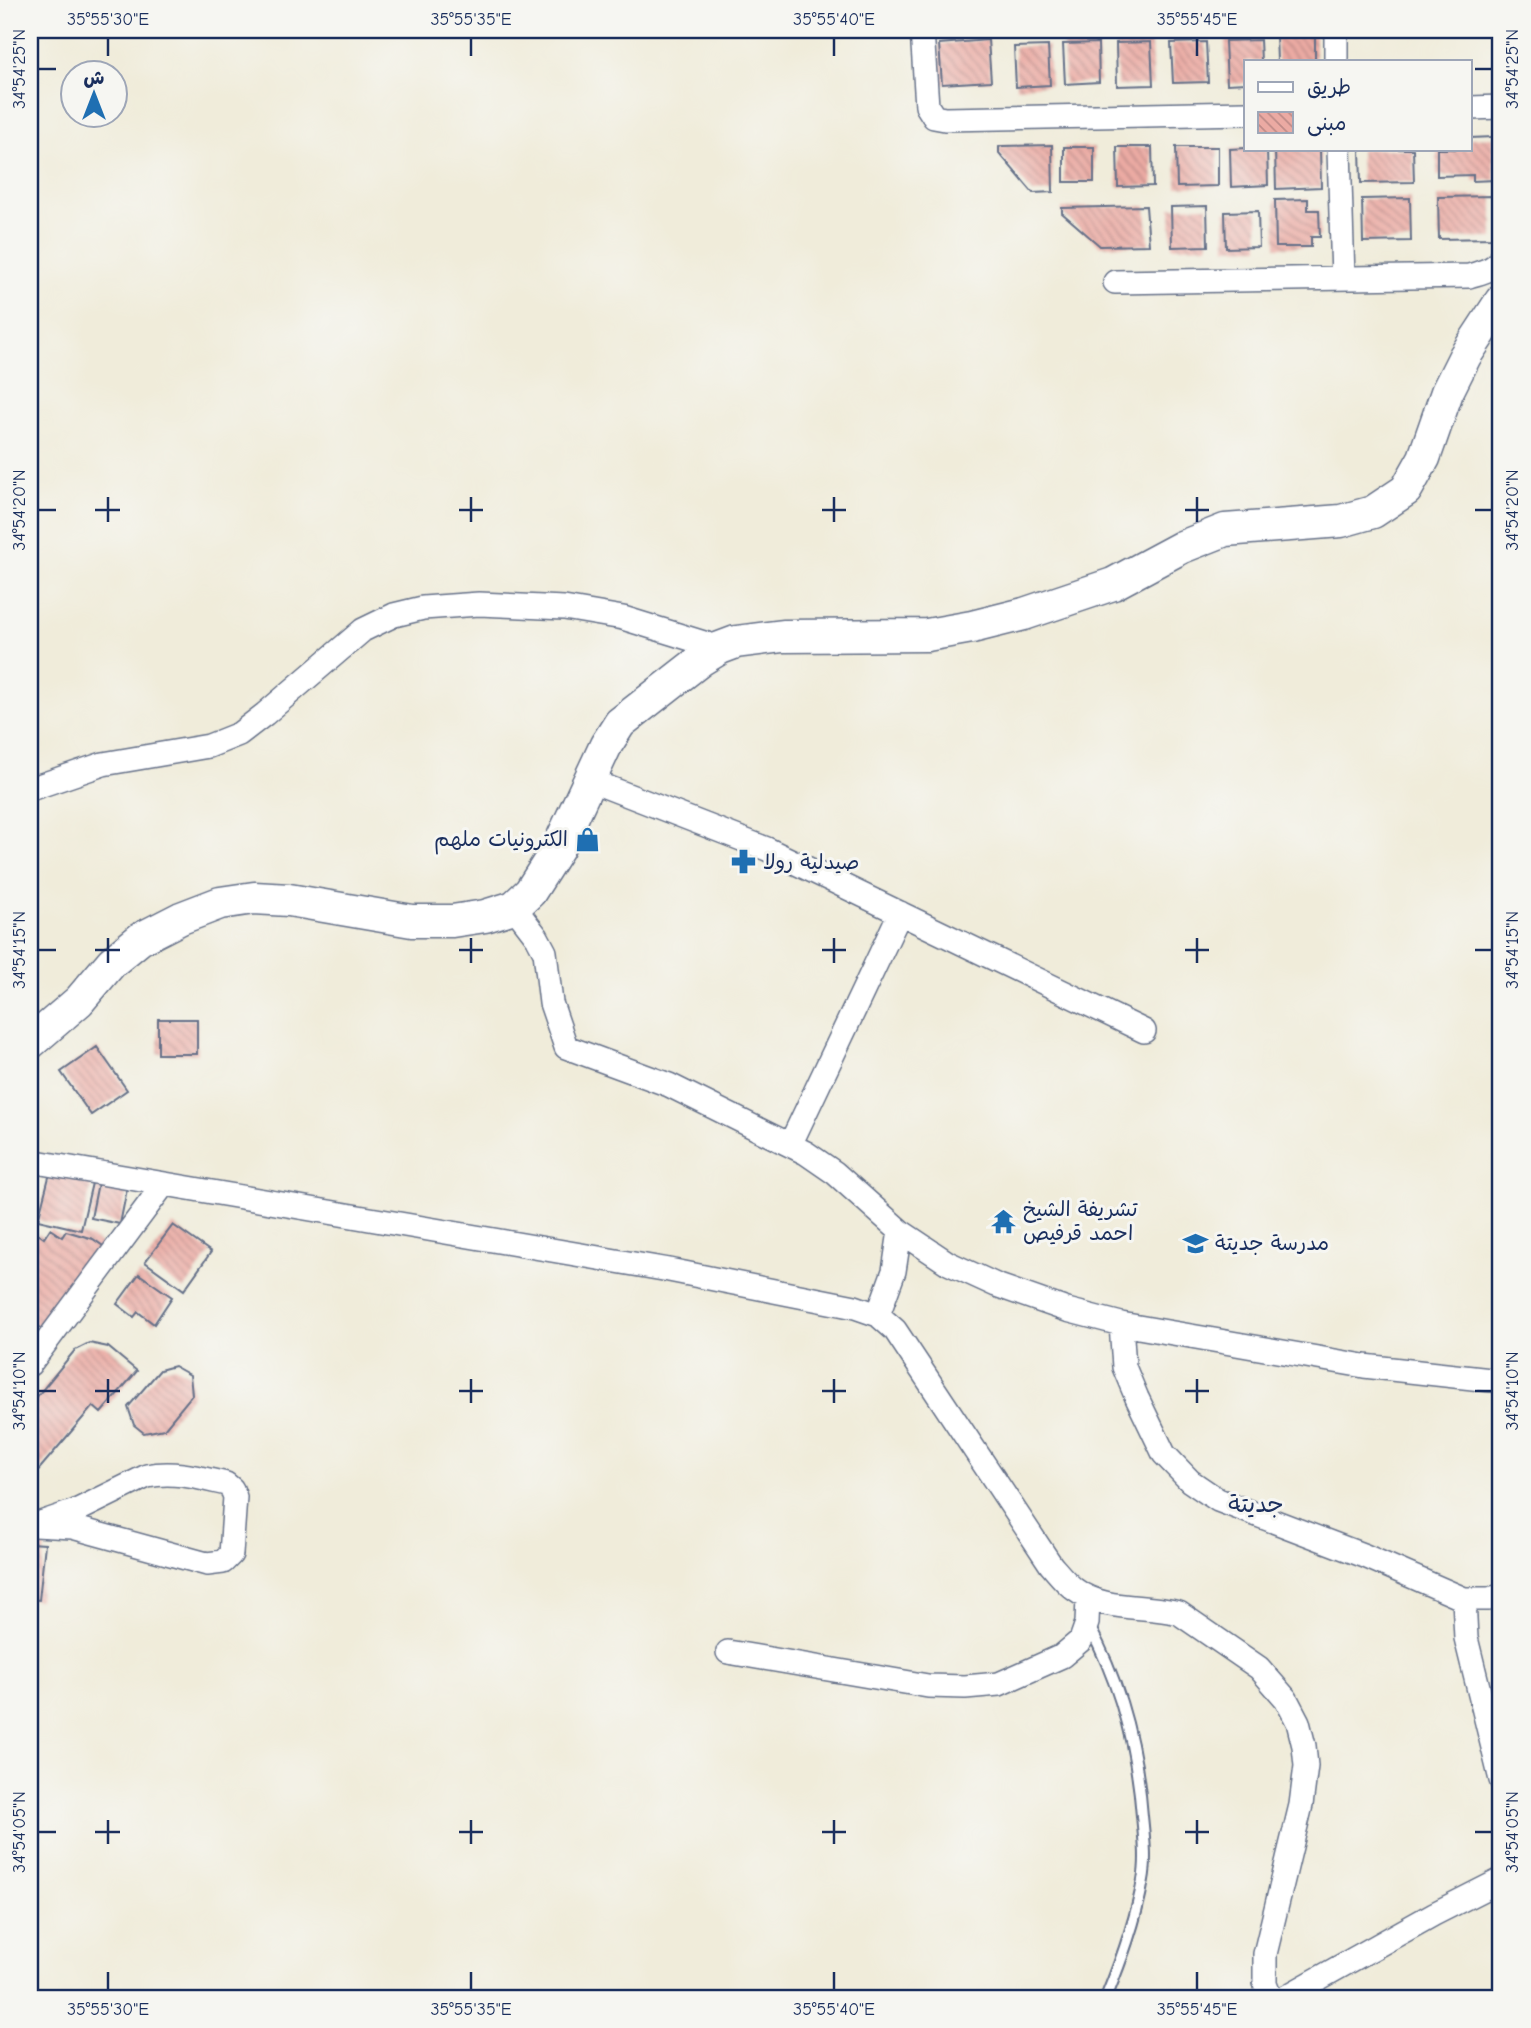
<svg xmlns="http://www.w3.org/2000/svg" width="1531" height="2028" font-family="'Comic Neue','Playpen Sans Arabic',sans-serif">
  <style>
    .building { fill: url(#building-back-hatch) }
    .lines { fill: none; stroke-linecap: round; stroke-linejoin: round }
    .lane-casing { stroke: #667189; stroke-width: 14 }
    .street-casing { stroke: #667189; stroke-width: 26 }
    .secondary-casing { stroke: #667189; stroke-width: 35 }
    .lane { stroke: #fff; stroke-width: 10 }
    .street { stroke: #fff; stroke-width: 23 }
    .secondary { stroke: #fff; stroke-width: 32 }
    .ticks { fill: none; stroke: #1b2f5e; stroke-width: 2.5 }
    .labels { text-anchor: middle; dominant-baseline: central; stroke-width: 6; stroke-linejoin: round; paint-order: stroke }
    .poi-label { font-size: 21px; fill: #1b2f5e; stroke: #f6f6f2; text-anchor: start }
    .quarter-label { font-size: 24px; fill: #1b2f5e; stroke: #f6f6f2 }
    .neatline { fill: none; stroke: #1b2f5e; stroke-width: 2.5 }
    .ticks-label { font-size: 18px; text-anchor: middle; fill: #1b2f5e }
  </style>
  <defs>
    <pattern id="building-back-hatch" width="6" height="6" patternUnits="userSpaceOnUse" patternTransform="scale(1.75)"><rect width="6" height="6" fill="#ebaaa3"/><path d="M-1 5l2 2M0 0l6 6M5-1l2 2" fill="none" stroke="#be8b88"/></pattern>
  </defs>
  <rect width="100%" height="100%" fill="#f6f6f2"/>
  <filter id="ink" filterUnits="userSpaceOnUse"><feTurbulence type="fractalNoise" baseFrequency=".0143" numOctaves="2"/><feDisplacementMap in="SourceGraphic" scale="14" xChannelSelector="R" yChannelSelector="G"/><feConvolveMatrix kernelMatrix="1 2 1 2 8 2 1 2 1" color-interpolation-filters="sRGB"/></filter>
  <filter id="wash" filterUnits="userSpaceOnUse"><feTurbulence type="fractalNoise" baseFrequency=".00686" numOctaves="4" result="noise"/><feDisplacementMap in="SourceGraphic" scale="28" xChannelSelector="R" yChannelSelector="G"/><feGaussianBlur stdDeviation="1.57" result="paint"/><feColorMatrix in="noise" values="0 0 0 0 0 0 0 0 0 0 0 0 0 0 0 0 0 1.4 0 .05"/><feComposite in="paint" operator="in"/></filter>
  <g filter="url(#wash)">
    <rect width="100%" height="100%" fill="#f0ecda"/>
    <g id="blocks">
      <path class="building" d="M1276,35H1315V61H1277Z
        M988,40L991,81L942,84L939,44Z
        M1260,40L1261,61H1246V83L1227,84L1225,41Z
        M1151,42L1153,85L1117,86L1116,43Z
        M1206,42L1208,82L1173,83L1171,43Z
        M1098,43L1099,82L1065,84L1063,44Z
        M1048,46L1050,85L1016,87L1014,47Z
        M1493,137L1495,180L1473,181V175L1437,176V149H1470V138Z
        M1052,145L1053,192L1033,193L999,153V147L1002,146Z
        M1064,147H1094V182H1064Z
        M1117,147H1152L1153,186L1118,187Z
        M1176,147H1218V186L1177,187Z
        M1246,148L1267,149L1268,185L1231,187L1230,149Z
        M1275,149H1320L1321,187L1276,189Z
        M1360,149H1413L1414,182L1361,183Z
        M1493,196V238L1439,239L1438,197Z
        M1410,198L1411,241L1363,242L1362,199Z
        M1308,199V210H1319L1320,237H1311V247H1276L1275,200Z
        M1146,206L1149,245L1100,246L1062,213V208Z
        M1207,206L1208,246L1172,247L1171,207Z
        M1258,211L1259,247L1226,248L1225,212Z
        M158,1019H197V1054H158Z
        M97,1047L127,1090L91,1115L61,1072Z
        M50,1173L92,1183L81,1230L38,1220Z
        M98,1183L127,1189L120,1224L91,1218Z
        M173,1225L211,1252L184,1290L145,1262Z
        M50,1229L62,1237L66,1231L93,1239L106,1248L49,1333L30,1321V1245L38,1234L44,1238Z
        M139,1274L172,1297L154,1324L138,1312L134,1317L117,1304Z
        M89,1343L108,1347L137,1371L101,1413L93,1406L30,1480V1405L75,1350Z
        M174,1366L190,1375L192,1395L164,1429L144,1433L134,1425L128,1407L160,1370Z
        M30,1543L45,1544L39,1600L30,1599Z"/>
    </g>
  </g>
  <g filter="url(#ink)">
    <use href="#blocks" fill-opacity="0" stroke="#667189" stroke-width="2"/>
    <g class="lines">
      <defs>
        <path id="lane" d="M1089,1626C1121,1685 1137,1749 1142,1816C1144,1836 1147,1860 1143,1880C1136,1921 1121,1961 1106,1998"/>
        <path id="street" d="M922,30L927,106L934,117L945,119L1246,113
          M1336,30V61
          M1470,108L1501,107
          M1339,149L1343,278
          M1115,282L1469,276C1481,272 1496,270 1501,258
          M589,780L767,849L1144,1031
          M30,789L103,764L209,746L239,734L265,714L363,630L394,615L423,608L479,604L564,608L623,618L720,648
          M514,907L537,937L545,952L551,1003L566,1047L669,1085L806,1153L835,1173L900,1231
          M790,1145L900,913
          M30,1161L669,1270L855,1307L878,1315L895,1330L1051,1565C1058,1573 1065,1582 1074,1589C1104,1612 1144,1604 1179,1613L1259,1668L1286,1699L1298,1722L1304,1746L1306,1766L1301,1805L1265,1954V1983L1271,1998
          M878,1315L894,1271L900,1231L948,1263L996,1285L1067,1310L1121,1324L1364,1366L1491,1380L1501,1379
          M1121,1324L1124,1367L1137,1398L1164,1454L1190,1481L1218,1500L1365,1556L1464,1599H1489L1501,1596
          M30,1364L164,1184
          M30,1525H35L72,1527L207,1564L223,1562L231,1554L235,1497L232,1489L226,1484C200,1478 174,1470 147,1476L76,1511L35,1525
          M1464,1599L1466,1638L1501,1780
          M728,1652L928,1686L965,1687L999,1684L1062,1656L1081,1640L1087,1623L1088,1598
          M1284,1998L1434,1914L1501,1880"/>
        <path id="secondary" d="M30,1043L79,1001L112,962L140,939L181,918L220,903L254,898L289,900L412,921H452L485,916L514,907L530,892L558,848L606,745L620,723L702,659L720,648L736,642L783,636L927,635L972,627L1024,614L1113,584L1182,547L1225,530L1341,521L1373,512L1406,490L1424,458L1447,392L1465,356L1501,301"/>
      </defs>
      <use href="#lane" class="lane-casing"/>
      <use href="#street" class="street-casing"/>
      <use href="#secondary" class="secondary-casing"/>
      <use href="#lane" class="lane"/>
      <use href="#street" class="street"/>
      <use href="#secondary" class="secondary"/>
    </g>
  </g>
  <path class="ticks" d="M108,38V56M471,38V56M834,38V56M1197,38V56M38,69H56M1475,69H1492M108,497V522M471,497V522M834,497V522M1197,497V522M38,510H56M95,510H120M459,510H483M822,510H846M1185,510H1209M1475,510H1492M108,938V963M471,938V963M834,938V963M1197,938V963M38,950H56M95,950H120M459,950H483M822,950H846M1185,950H1209M1475,950H1492M108,1379V1403M471,1379V1403M834,1379V1403M1197,1379V1403M38,1391H56M95,1391H120M459,1391H483M822,1391H846M1185,1391H1209M1475,1391H1492M108,1820V1844M471,1820V1844M834,1820V1844M1197,1820V1844M38,1832H56M95,1832H120M459,1832H483M822,1832H846M1185,1832H1209M1475,1832H1492M108,1972V1990M471,1972V1990M834,1972V1990M1197,1972V1990"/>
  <defs>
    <symbol id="shop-bare" viewBox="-9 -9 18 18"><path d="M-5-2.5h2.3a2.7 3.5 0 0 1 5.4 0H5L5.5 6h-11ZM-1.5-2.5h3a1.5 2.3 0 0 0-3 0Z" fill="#1f6fb2" stroke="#f6f6f2" stroke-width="2.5" paint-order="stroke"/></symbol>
    <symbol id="pharmacy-bare" viewBox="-9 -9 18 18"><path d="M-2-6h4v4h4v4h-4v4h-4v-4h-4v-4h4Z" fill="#1f6fb2" stroke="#f6f6f2" stroke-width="2.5" paint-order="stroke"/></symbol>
    <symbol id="temple-bare" viewBox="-9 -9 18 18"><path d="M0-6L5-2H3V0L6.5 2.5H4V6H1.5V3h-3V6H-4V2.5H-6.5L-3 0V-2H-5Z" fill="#1f6fb2" stroke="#f6f6f2" stroke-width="2.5" paint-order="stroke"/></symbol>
    <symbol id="school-bare" viewBox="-9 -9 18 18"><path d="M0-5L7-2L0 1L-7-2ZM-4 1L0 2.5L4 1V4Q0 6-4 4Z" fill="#1f6fb2" stroke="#f6f6f2" stroke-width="2.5" paint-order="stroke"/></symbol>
  </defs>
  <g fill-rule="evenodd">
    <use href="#shop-bare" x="570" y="822" width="35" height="35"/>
    <use href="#pharmacy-bare" x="726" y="844" width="35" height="35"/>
    <use href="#temple-bare" x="986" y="1204" width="35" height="35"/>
    <use href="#school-bare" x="1178" y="1226" width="35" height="35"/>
  </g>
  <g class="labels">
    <g class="poi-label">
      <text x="568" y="839" text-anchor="end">الكترونيات ملهم</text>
      <text x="763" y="862">صيدلية رولا</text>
      <text x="1023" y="1209">تشريفة الشيخ<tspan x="1023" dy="24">احمد قرفيص</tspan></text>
      <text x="1215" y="1243">مدرسة جديتة</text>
    </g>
    <g class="quarter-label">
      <text x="1256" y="1504">جديتة</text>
    </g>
  </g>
  <rect width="1531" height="2028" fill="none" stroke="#f6f6f2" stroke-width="77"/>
  <rect x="1244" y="60" width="228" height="91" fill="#f6f6f2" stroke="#9ea6b7" stroke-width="2"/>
  <rect x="1258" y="82" width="35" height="10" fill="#ffffff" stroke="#9ea6b7" stroke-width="2"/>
  <text x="1307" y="94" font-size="21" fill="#1b2f5e">طريق</text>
  <rect x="1258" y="112" width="35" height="21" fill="url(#building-back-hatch)" stroke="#9ea6b7" stroke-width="2"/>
  <text x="1307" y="130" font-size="21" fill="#1b2f5e">مبنى</text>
  <g transform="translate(94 94)"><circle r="33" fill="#f6f6f2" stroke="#9ea6b7" stroke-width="2"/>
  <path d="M0-5L12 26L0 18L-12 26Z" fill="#1f6fb2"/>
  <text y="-10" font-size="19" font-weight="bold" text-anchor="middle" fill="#1b2f5e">ش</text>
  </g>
  <rect x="38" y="38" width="1454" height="1952" class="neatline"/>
  <g class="ticks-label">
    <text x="108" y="25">35°55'30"E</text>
    <text x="471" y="25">35°55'35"E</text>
    <text x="834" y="25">35°55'40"E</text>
    <text x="1197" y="25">35°55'45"E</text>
    <text transform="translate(19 69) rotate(-90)" y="6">34°54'25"N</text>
    <text transform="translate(1512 69) rotate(-90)" y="6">34°54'25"N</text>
    <text transform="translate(19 510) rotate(-90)" y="6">34°54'20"N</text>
    <text transform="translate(1512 510) rotate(-90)" y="6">34°54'20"N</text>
    <text transform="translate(19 950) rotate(-90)" y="6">34°54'15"N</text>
    <text transform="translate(1512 950) rotate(-90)" y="6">34°54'15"N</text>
    <text transform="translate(19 1391) rotate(-90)" y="6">34°54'10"N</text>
    <text transform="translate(1512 1391) rotate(-90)" y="6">34°54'10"N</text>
    <text transform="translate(19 1832) rotate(-90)" y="6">34°54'05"N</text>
    <text transform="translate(1512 1832) rotate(-90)" y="6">34°54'05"N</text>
    <text x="108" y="2015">35°55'30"E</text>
    <text x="471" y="2015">35°55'35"E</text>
    <text x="834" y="2015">35°55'40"E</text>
    <text x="1197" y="2015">35°55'45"E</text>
  </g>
</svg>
